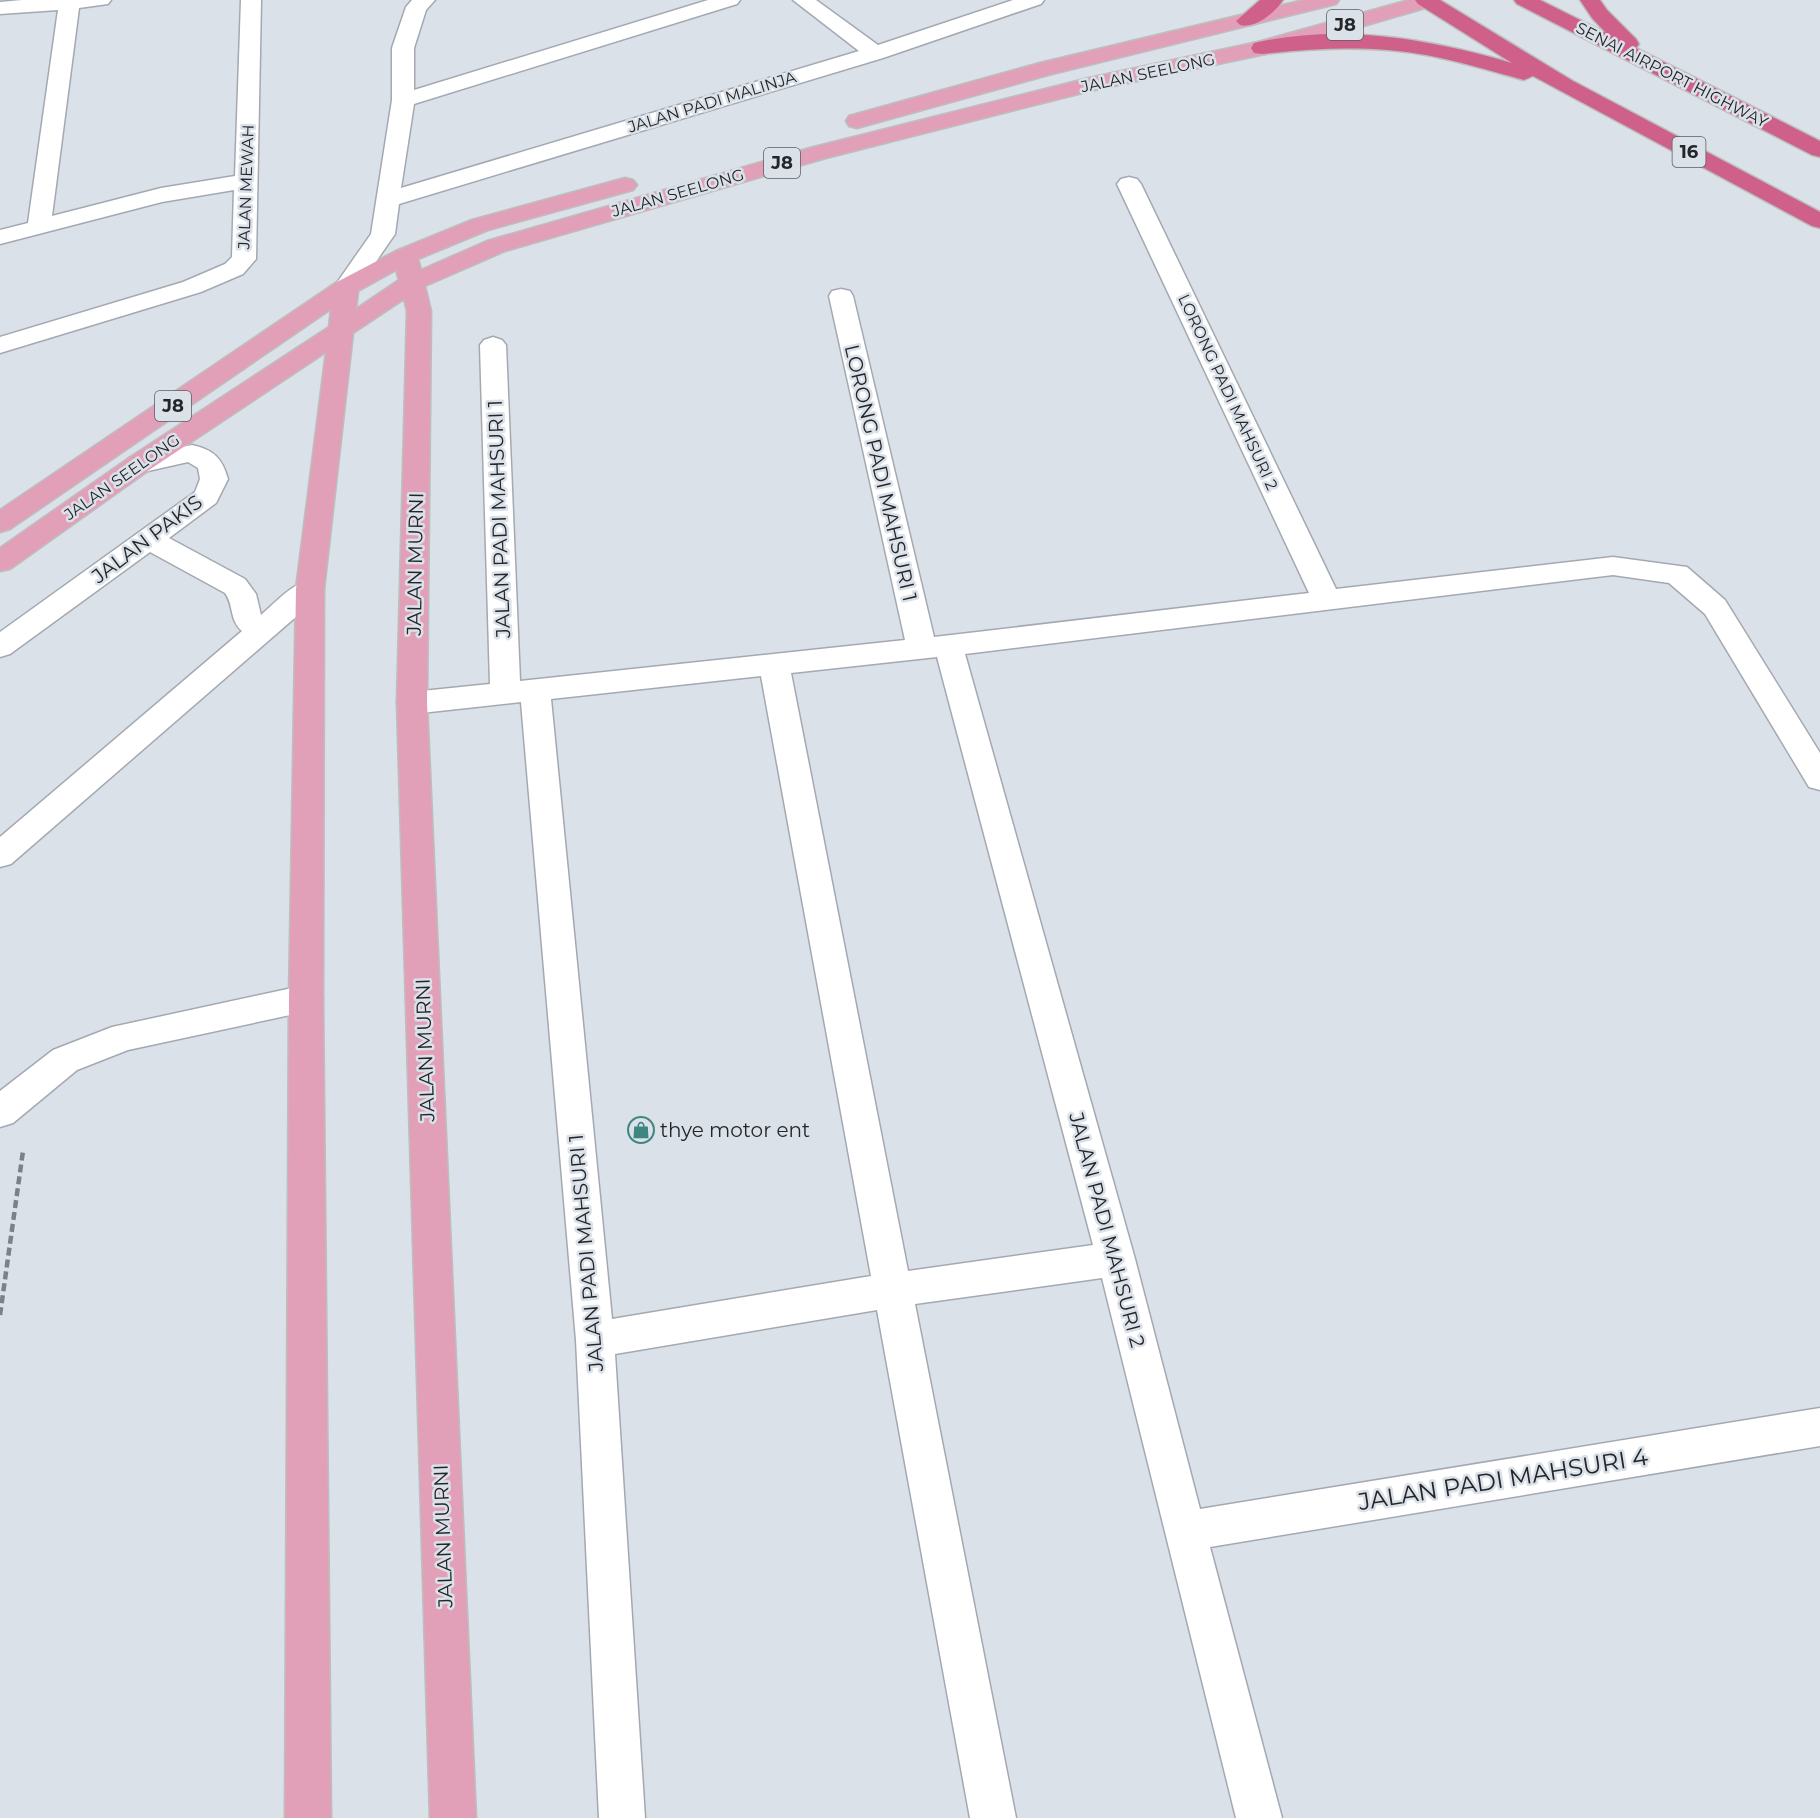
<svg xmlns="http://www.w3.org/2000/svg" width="1820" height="1818" font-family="Montserrat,sans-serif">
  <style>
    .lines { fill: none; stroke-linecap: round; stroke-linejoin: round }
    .minor-casing { stroke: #a4a9b1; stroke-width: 3 }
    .major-casing { stroke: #bdbebe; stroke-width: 3 }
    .highway-casing { stroke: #bdbebe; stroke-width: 3 }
    .path { stroke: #7d8187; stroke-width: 4.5; stroke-dasharray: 8 4; stroke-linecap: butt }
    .minor { fill: #fff; fill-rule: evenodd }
    .major { fill: #e2a0b8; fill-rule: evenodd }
    .highway { fill: #ce6089; fill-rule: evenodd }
    .labels { text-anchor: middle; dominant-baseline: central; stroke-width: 5; stroke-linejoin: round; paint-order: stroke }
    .far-street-label { font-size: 16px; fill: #232528; stroke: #dbe1e9 }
    .shield { fill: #dbe1e9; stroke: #5a5d62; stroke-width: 1.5 }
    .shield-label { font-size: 18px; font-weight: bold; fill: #232528 }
    .street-label { font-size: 20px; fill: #232528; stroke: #dbe1e9 }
    .poi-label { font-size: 20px; fill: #232528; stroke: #dbe1e9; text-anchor: start }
    .near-street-label { font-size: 24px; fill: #232528; stroke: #dbe1e9 }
  </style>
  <rect width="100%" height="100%" fill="#dbe1e9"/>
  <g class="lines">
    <defs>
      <path id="minor" d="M22,0H111L108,4L79,8L52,216L161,188L235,176L241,0H261L256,259L243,274L201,292L0,353V337L183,282L225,264L232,257L234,190L162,202L0,244V230L28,223L58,10L0,14V2Z
        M412,0H435L426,10L414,48V90L708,0H740L737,4L414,104L401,188L859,51L793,0H816L878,45L1013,0H1044L1041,4L883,58L399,204L395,234L355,292L346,294L337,292L334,287L371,234L392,100V48L406,7Z
        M1129,177L1137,179L1141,184L1336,589L1613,557L1687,567L1725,600L1820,753V790L1809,787L1705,614L1669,583L1613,575L965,654L1135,1259L1200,1509L1820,1408V1446L1210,1547L1282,1818H1236L1102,1278L915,1304L1016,1818H970L877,1310L615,1354L645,1818H599L576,1340L521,702L412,714L401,711L397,703L401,695L412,692L490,684L480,345L484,340L493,337L502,340L506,345L520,681L905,640L829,296L832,291L841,289L850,291L853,296L934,637L1309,593L1117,184L1121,179ZM937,657L1093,1245L908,1271L791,673ZM761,676L871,1276L612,1319L551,699Z
        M192,445C214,450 222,458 228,479L216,503L169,538L245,579L256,594L261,615C278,601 297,576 320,582L324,589L320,596L11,864L0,867V837L242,631C229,620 234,605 225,593L150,552L10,654L0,657V632L195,492L200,479L198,468L188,462L139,473L129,470L125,464L129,458Z
        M306,985L318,989L323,999L318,1009L128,1050L77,1070L13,1123L0,1127V1091L53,1050L112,1027Z"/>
      <path id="major" d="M1304,0H1339L1336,4L1052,74L857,128L849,126L846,121L849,116L1040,63Z
        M1409,0H1442L1439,4L1270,53L1090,91L826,158L505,251L425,286L431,311L427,703L476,1818H430L397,703L407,311L404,299L353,333L324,589L323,999L331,1818H285L289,999L296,589L326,352L149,470L10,569L0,571V548L129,458L329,327L331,309L10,529L0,532V510L337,282L396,251L472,220L625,178L633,180L637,185L633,190L488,230L418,259L421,270L487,241L810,148L1089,78L1258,42ZM396,270L399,280L356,309L358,291Z"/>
      <path id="highway" d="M1260,0H1283C1275,13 1255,29 1240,25L1236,21Z
        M1415,0H1440L1573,81L1820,212V228L1812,226L1533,76L1524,80C1491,71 1459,61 1426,55C1371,45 1317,48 1262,54L1254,53L1251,48L1254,43C1339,23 1430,39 1512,63L1418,4Z
        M1514,0H1540L1606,33L1592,18L1580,0H1600L1607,10L1636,39L1639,44L1636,48L1820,141V157L1812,155L1517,4Z"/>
    </defs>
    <use href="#minor" class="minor-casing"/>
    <use href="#major" class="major-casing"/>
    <use href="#highway" class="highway-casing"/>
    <path class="path" d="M0,1315L23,1151"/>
    <use href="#minor" class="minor"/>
    <use href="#major" class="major"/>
    <use href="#highway" class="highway"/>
  </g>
  <defs>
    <symbol id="shop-ring" viewBox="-11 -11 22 22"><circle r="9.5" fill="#dbe1e9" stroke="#3f8680" stroke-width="1.5"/><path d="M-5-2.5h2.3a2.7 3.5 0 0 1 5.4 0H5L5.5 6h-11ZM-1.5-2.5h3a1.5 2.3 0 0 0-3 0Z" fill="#3f8680"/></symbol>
  </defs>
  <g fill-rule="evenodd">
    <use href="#shop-ring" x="626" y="1115" width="30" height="30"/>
  </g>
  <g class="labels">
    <g class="far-street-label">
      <text transform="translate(1148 73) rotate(-12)">JALAN SEELONG</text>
      <text transform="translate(1672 75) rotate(27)">SENAI AIRPORT HIGHWAY</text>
      <text transform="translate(712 102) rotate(-17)">JALAN PADI MALINJA</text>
      <text transform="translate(246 187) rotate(-88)">JALAN MEWAH</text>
      <text transform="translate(678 193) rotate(-16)">JALAN SEELONG</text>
      <text transform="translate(1228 392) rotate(65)">LORONG PADI MAHSURI 2</text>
      <text transform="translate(122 477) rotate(-35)">JALAN SEELONG</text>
    </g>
    <g class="shield">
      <rect x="1327" y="10" width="36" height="30" rx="4.5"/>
      <rect x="1672.5" y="137" width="33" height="30" rx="4.5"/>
      <rect x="764" y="148" width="36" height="30" rx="4.5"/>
      <rect x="155" y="391" width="36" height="30" rx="4.5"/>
    </g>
    <g class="shield-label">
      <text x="1345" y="25">J8</text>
      <text x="1689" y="152">16</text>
      <text x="782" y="163">J8</text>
      <text x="173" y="406">J8</text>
    </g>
    <g class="street-label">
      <text transform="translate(881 473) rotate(77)">LORONG PADI MAHSURI 1</text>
      <text transform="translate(499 519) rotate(-92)">JALAN PADI MAHSURI 1</text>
      <text transform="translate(147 539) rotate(-37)">JALAN PAKIS</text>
      <text transform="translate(415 564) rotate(-89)">JALAN MURNI</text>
      <text transform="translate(425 1050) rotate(-92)">JALAN MURNI</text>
      <text transform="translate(1107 1230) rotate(75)">JALAN PADI MAHSURI 2</text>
      <text transform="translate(586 1253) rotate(-95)">JALAN PADI MAHSURI 1</text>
      <text transform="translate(443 1536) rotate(-92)">JALAN MURNI</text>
    </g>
    <g class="poi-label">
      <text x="660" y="1130">thye motor ent</text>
    </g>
    <g class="near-street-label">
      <text transform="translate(1503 1479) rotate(-9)">JALAN PADI MAHSURI 4</text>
    </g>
  </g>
</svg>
